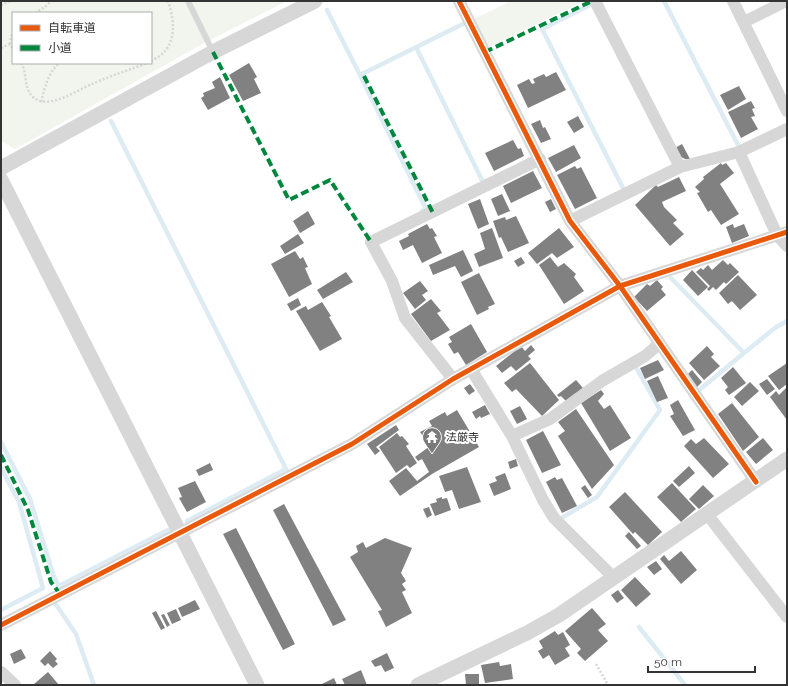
<svg xmlns="http://www.w3.org/2000/svg" width="788" height="686" font-family="Raleway,'Noto Sans JP',sans-serif">
  <style>
    .green { fill: #f1f5ed; fill-rule: evenodd }
    .lines { fill: none; stroke-linecap: round; stroke-linejoin: round }
    .stream { stroke: #ddebf3; stroke-width: 4.5 }
    .building { fill: #818181 }
    .path { stroke: #d6d6d6; stroke-width: 2.5; stroke-dasharray: 2 2; stroke-linecap: butt }
    .service { stroke: #d7d7d7; stroke-width: 6 }
    .minor { stroke: #d7d7d7; stroke-width: 12 }
    .tertiary { stroke: #d7d7d7; stroke-width: 15 }
    .quiet { stroke: #00873e; stroke-width: 4; stroke-dasharray: 8 4; stroke-linecap: butt }
    .cycleway-casing { stroke: #fff; stroke-width: 8 }
    .cycleway { stroke: #e8590c; stroke-width: 5 }
    .labels { text-anchor: middle; dominant-baseline: central; stroke-width: 4; stroke-linejoin: round; paint-order: stroke }
    .poi-label { font-size: 11px; fill: #333; stroke: #fff; text-anchor: start }
  </style>
  <rect width="100%" height="100%" fill="#fff"/>
  <path class="green" d="M1,1H287L208,41L15,149L1,141ZM13,13H151V63H13Z
    M511,1H584L489,47L474,19Z"/>
  <g class="lines">
    <path class="stream" d="M591,1L592,4L542,29L624,190
      M664,1L738,145
      M327,10L360,75
      M416,47L483,182
      M111,121L286,469L187,521
      M422,211L426,209L360,75L465,23
      M671,278L744,353L698,391
      M744,353L775,328L787,321
      M1,442L30,499L54,577L59,586L168,530
      M1,468L19,502L43,588L1,610
      M563,517L597,497L660,410L637,369
      M55,603L76,634L94,685
      M639,627L685,685"/>
  </g>
  <path class="building" d="M249,63L257,77L254,79L261,93L243,101L229,75Z
    M556,72L566,90L528,108L517,85L529,79L532,84L535,83L533,79L544,74L546,77Z
    M220,77L230,98L208,110L201,98L204,96L203,93L215,88L212,82Z
    M739,86L746,99L728,110L720,95Z
    M751,101L755,108L752,109L755,116L751,117L758,129L741,138L728,112Z
    M578,116L584,127L574,133L567,122Z
    M540,120L543,128L545,127L551,139L541,143L531,124Z
    M513,140L518,149L521,148L524,156L494,171L485,153Z
    M682,144L690,159H685L681,157L675,148Z
    M574,145L581,158L556,172L548,158Z
    M721,163L722,165L726,163L734,173L720,184L739,214L721,225L711,210L708,212L697,193L700,192L695,187L704,179L703,177Z
    M575,166L577,169L581,167L597,198L575,209L557,175Z
    M533,171L542,188L511,203L503,186Z
    M679,177L686,191L662,202L664,207L677,220L673,223L684,234L670,246L635,205L656,185L658,187Z
    M502,194L510,211L498,216L491,199Z
    M480,199L489,224L478,229L468,204Z
    M551,199L556,209L550,212L545,202Z
    M308,211L315,224L300,233L293,221Z
    M516,216L529,243L508,252L501,237L499,238L493,221L505,217L506,220Z
    M427,224L430,229L432,228L437,236L434,237L442,253L422,263L413,245L403,250L399,241L409,236L408,234Z
    M733,224L734,228L744,224L749,236L732,243L726,227Z
    M492,228L503,258L479,267L474,254L485,249L480,233Z
    M559,228L574,247L557,258L552,253L537,264L528,253Z
    M298,234L304,243L285,254L280,246Z
    M463,250L473,271L461,277L455,266L433,275L429,265Z
    M295,251L300,259L303,257L308,267L305,268L312,284L289,297L271,264Z
    M521,257L525,263L518,267L514,261Z
    M550,257L558,267L564,263L576,274L574,277L584,291L564,304L539,265Z
    M723,260L728,265L730,263L739,272L726,284L724,282L716,290L713,287L709,291L707,289L710,286L696,272L701,268L703,270L708,265L712,270Z
    M692,270L708,287L698,296L683,280Z
    M346,272L353,282L323,299L317,290Z
    M479,273L495,304L488,307L489,309L477,315L461,282Z
    M738,275L757,295L740,310L732,301L728,304L719,293Z
    M657,280L663,287L661,289L666,295L647,311L634,297L647,284L650,286Z
    M420,281L428,291L422,295L426,300L415,309L403,293Z
    M298,298L301,305L291,311L287,304Z
    M431,299L441,311L437,313L450,330L431,341L411,314Z
    M322,302L331,316L329,317L342,339L320,351L296,311L306,306L308,310Z
    M471,324L487,352L466,365L458,352L454,354L448,344L452,342L449,337Z
    M531,345L535,350L528,356L531,359L516,371L511,366L502,373L496,366L521,346L525,351Z
    M707,346L714,354L711,357L720,366L704,380L689,363Z
    M658,360L664,370L645,379L640,368Z
    M530,363L559,400L542,416L516,389L512,392L504,383Z
    M787,363V384L779,390L768,376Z
    M733,367L746,383L729,395L725,390L728,387L721,378Z
    M692,370L702,382L697,387L688,374Z
    M658,376L668,398L657,402L647,381Z
    M767,379L775,389L767,395L759,384Z
    M576,380L583,388L566,401L561,396L559,397L557,395Z
    M750,382L759,391L742,406L734,397Z
    M470,384L475,391L469,395L464,388Z
    M787,387V420L770,397L776,391L779,395Z
    M601,390L604,394L598,401L604,409L610,405L631,438L610,451L581,403Z
    M678,400L695,430L683,436L670,416L674,414L670,405Z
    M732,403L759,437L743,451L718,414Z
    M485,405L490,414L481,418L480,416L476,419L472,412Z
    M520,406L527,419L517,424L510,411Z
    M576,409L614,465L592,489L558,436L565,431L558,422Z
    M457,410L479,447L432,474L400,496L389,481L406,468L417,481L429,472L422,459L418,461L415,457L430,446L420,432L432,426L429,421L445,412L447,416Z
    M396,425L399,430L376,447L380,451L375,455L367,444Z
    M543,431L561,465L542,473L526,440Z
    M397,433L400,437L402,436L409,444L406,446L417,463L410,468L407,465L396,473L379,447Z
    M704,438L729,464L713,478L684,446L691,439L696,444Z
    M763,438L773,450L756,464L746,452Z
    M516,459L518,466L510,469L508,462Z
    M210,463L213,470L199,476L196,470Z
    M689,466L695,473L679,487L673,481Z
    M467,467L481,502L459,509L452,490L445,492L439,476Z
    M505,473L511,489L494,496L489,484L497,481L495,477Z
    M555,477L557,480L562,478L577,506L562,513L546,482Z
    M195,481L206,502L187,512L179,498L182,497L178,488Z
    M672,483L696,509L681,522L657,497Z
    M585,485L592,495L588,498L581,488Z
    M703,485L714,496L699,509L689,499Z
    M625,492L662,532L648,545L635,532L633,534L609,507Z
    M442,497V499L447,498L451,510L435,516L430,504L437,502L436,499Z
    M284,504L346,620L333,626L273,510Z
    M429,507L432,515L427,518L423,509Z
    M236,528L295,644L283,650L223,534Z
    M629,532L641,546L637,549L625,536Z
    M385,538L412,548L401,573L406,581L402,584L406,590L402,592L412,613L386,627L378,611L382,610L350,557L358,552L356,546L363,542L366,548Z
    M681,551L697,570L681,584L660,559L664,555L669,561Z
    M656,561L662,569L654,575L647,567Z
    M635,577L651,594L636,607L621,590Z
    M618,590L624,598L617,603L611,595Z
    M195,600L200,609L182,617L178,608Z
    M592,608L606,624L598,630L608,641L585,661L577,653L581,649L565,631Z
    M176,609L181,620L172,624L167,613Z
    M156,611L165,628L161,630L152,613Z
    M164,614L170,625L167,627L161,615Z
    M555,631L558,635L563,632L570,645L565,648L570,656L555,665L549,655L543,659L538,651L543,648L539,641Z
    M21,649L26,658L14,664L10,654Z
    M50,651L57,659L55,661L58,664L53,668L48,663L45,666L40,661Z
    M387,653L394,668L385,672L381,665L375,667L371,661Z
    M499,662L500,666L511,664L513,679L485,683L481,665Z
    M361,670L367,685H345L342,679Z
    M48,672L59,685L34,684Z
    M465,674H479V685H466Z
    M334,678L337,685H320Z"/>
  <g class="lines">
    <path class="path" d="M1,5L10,1
      M35,13L45,7L51,1
      M10,44L11,36L13,35
      M1,48L10,44L13,49
      M151,61C154,59 159,57 162,54C177,41 174,18 168,1
      M21,63C28,74 23,88 33,97C48,111 77,90 92,84C110,76 129,70 147,63
      M41,102C45,87 48,73 59,63
      M596,664L608,685"/>
    <path class="service" d="M188,1L213,52"/>
    <path class="minor" d="M459,1L570,221L620,286L756,482
      M595,1L680,167
      M733,1L787,111
      M744,22L786,1
      M739,152L787,129
      M570,221L680,167L739,152L777,235L787,246
      M471,369L512,436L543,500L554,518L614,578
      M453,379L405,318L392,281L371,242L540,159
      M512,436L550,419L602,381L645,356L659,344
      M707,514L787,617
      M1,625L352,444L453,379L620,286L787,232
      M1,672L15,685"/>
    <path class="tertiary" d="M1,168L213,52L315,1
      M1,180L257,685
      M418,685L527,633L559,615L787,459"/>
    <path class="quiet" d="M213,52L289,200L330,180L371,242
      M485,52L592,1
      M364,76L433,213
      M1,455L28,510L51,582L60,594"/>
    <defs>
      <path id="cycleway" d="M459,1L570,221L620,286L756,482
        M1,625L352,444L453,379L620,286L787,232"/>
    </defs>
    <use href="#cycleway" class="cycleway-casing"/>
    <use href="#cycleway" class="cycleway"/>
  </g>
  <defs>
    <symbol id="temple-pin" viewBox="-11 -11 22 30"><path d="M0 17L-7.5 6A9.5 9.5 0 1 1 7.5 6Z" fill="#7a7a7a" stroke="#fff"/><path d="M0-6L5-2H3V0L6.5 2.5H4V6H1.5V3h-3V6H-4V2.5H-6.5L-3 0V-2H-5Z" fill="#fff"/></symbol>
  </defs>
  <g fill-rule="evenodd">
    <use href="#temple-pin" x="421" y="426" width="22" height="30"/>
  </g>
  <g class="labels">
    <g class="poi-label">
      <text x="446" y="437">法厳寺</text>
    </g>
  </g>
  <rect width="788" height="686" fill="none" stroke="#333333" stroke-width="4"/>
  <rect x="12" y="12" width="140" height="52" fill="#ffffff" stroke="#adadad"/>
  <rect x="20" y="25" width="20" height="6" fill="#e8590c" stroke="#adadad"/>
  <text x="48" y="32" font-size="12" fill="#333333">自転車道</text>
  <rect x="20" y="45" width="20" height="6" fill="#00873e" stroke="#adadad"/>
  <text x="48" y="52" font-size="12" fill="#333333">小道</text>
  <path d="M648 666v6h107v-6" fill="none" stroke="#333333" stroke-width="2"/>
  <text x="654" y="666" font-size="12" fill="#333333" stroke="#ffffff" stroke-width="3" paint-order="stroke">50 m</text>
</svg>
